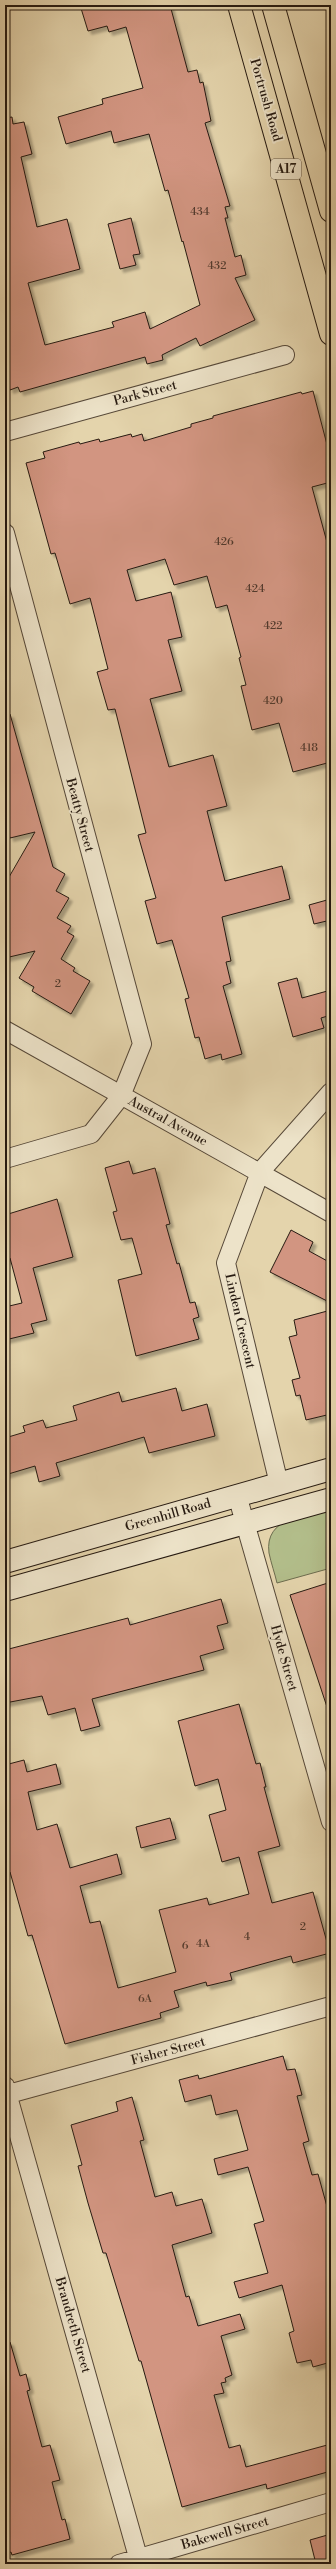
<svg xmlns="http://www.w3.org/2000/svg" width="336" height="2569" font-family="'Libre Bodoni',serif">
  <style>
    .green { fill: #b2bd8a; stroke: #6c6c4e }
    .building { fill: #d29581; stroke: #261a11; filter: url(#shadow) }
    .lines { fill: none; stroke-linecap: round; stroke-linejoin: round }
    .street-casing { stroke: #564838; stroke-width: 20 }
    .secondary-casing { stroke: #261a11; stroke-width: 24 }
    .highway-casing { stroke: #261a11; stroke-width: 24 }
    .street { stroke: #ede3c9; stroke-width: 18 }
    .secondary { stroke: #ede3c9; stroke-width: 22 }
    .highway { stroke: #e4d4ac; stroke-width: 22 }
    .labels { text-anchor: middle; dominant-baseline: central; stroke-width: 3.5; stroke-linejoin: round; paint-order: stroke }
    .number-label { font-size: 11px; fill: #51392d }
    .shield { fill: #ede3c9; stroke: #625648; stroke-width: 1 }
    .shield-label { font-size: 12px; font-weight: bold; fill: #261a11 }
    .street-label { font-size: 13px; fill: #261a11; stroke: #ede3c9 }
  </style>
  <defs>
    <filter id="shadow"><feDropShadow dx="3.5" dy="3.5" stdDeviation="1" flood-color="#0004"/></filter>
  </defs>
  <rect width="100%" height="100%" fill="#e4d4ac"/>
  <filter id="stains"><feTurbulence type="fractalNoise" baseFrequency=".005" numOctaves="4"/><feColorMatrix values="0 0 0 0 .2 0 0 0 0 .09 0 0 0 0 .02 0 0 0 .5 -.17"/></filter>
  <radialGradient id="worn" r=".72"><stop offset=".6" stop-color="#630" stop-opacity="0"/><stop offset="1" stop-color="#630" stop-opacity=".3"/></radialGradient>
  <path class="green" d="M331,1509V1568L277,1583C275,1574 271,1563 269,1553C264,1517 306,1515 331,1509Z"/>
  <path class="building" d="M80,5H170L188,72L197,70L200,83L203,82L211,121L205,123L230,206L225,207L228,218H225L235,257L241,255L246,275L235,278L255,320L200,346L196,338L162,355L163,360L147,364L145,357L20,392L18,387L10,390L5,374V118L12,117L13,124L24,122L32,154L21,157L37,227L67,219L80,269L28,283L45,345L114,327L112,322L145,312L150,329L200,305L183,241L182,242L168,190L165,191L149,134L114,143L111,131L66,144L58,117L103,104L102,99L143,88L126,27L109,32L107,26L88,31Z
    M131,218L140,254L133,255L136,265L120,269L108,224Z
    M313,391L331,460V482L312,487L331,557V762L293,772L279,723L252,730L241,686L246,685L239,658L241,657L227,605L216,608L207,576L174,585L165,559L127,570L136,601L171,592L182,637L168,640L182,691L150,699L169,767L213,755L227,806L207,811L225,881L282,866L290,899L222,917L231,961L226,962L231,983L223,986L242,1054L222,1060L221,1054L205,1059L199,1037L195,1038L185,999L189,998L172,940L157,944L145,901L156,898L138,835L146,833L115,709L108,710L97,672L108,669L90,598L70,604L55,553L51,554L26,463L45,458L43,452L79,442L80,444L99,439L100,442L131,434L132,437L142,434L144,441L191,427V424L213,418V416L301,392L302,394Z
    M10,714L53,867L65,874L56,891L69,898L57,918L71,926L67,932L74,936L61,959L75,968L73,971L90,981L71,1014L32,991L34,987L19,978L35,951L5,958V884L35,832L10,838L8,831L5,832V715Z
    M327,900L331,920L314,924L309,905Z
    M297,978L302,998L331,990V1015L321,1018L324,1028L293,1037L278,983Z
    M129,1161L133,1174L155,1168L170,1224L166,1225L177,1264L179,1263L190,1303L195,1302L199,1317L193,1319L199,1339L136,1356L118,1280L142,1274L132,1238L121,1240L113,1212L117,1211L105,1168Z
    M57,1199L73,1257L33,1268L47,1320L31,1324L34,1333L5,1340V1307L22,1303L10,1258L5,1260V1215Z
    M291,1230L313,1242L309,1251L331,1263V1303L270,1272Z
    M331,1310V1414L306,1420L300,1395L296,1396L292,1380L300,1378L289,1337L297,1335L294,1320Z
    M176,1388L182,1411L207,1404L215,1436L149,1453L144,1437L56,1463L60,1476L39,1482L35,1466L5,1475V1438L25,1432L23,1426L43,1420L46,1428L77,1420L73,1406L119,1392L122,1402Z
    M331,1582V1710H328L290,1595Z
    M221,1599L228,1623L217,1626L224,1649L200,1656L204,1670L92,1699L100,1726L81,1731L75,1708L48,1715L42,1696L5,1703V1650L128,1618L130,1625Z
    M239,1704L256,1764L260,1763L266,1787H264L280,1846L258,1852L272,1903L313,1892L330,1953L293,1963L291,1956L230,1973L232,1980L207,1986L206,1982L174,1991L179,2007L160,2013L161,2018L65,2044L32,1935L28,1936L10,1872L5,1873V1765L24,1760L27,1772L56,1764L61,1784L28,1792L37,1830L57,1824L70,1868L117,1854L122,1874L80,1886L90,1923L100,1921L118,1988L176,1972L159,1910L207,1898L209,1905L249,1894L239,1857L222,1862L209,1815L226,1810L218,1779L195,1786L178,1721Z
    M170,1818L176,1839L141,1848L136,1827Z
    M283,2056L287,2070L295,2069L302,2095L297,2096L309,2141L303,2143L312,2175L318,2174L331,2221V2362L313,2367L311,2360L297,2363L289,2333L294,2331L282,2285L239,2298L234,2282L268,2273L254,2224L264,2221L248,2167L218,2175L214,2159L248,2150L237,2110L216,2115L211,2095L185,2102L179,2080L198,2075L199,2079Z
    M132,2097L144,2140L140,2141L155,2197L172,2192L176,2206L202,2199L212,2233L172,2245L186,2297L189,2296L198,2326L240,2314L245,2329L221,2336L232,2375L225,2378L226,2382L221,2383L224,2393L214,2395L229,2448L240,2445L246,2467L331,2444V2471L267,2489L266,2484L182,2507L141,2361H139L106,2253H103L88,2203L78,2166L82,2165L71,2125L118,2111L116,2102Z
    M5,2342H10L20,2376L26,2374L30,2390L27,2391L42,2447L50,2445L60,2480L52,2482L62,2520L65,2519L70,2539L12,2555L11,2552L5,2554Z
    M331,2534V2564H316L310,2540Z"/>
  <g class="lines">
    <defs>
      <path id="street" d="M5,432L285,355
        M5,533L142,1044L121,1096L91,1134L5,1159
        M5,1030L331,1213
        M279,1484L226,1263L260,1172L331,1092
        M237,1495L331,1822
        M5,2086L140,2564
        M5,2095L331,2006
        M119,2564L331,2502"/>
      <path id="secondary" d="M5,1562L331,1469
        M5,1590L331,1499"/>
      <path id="highway" d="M239,5L331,334
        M273,5L331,211"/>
    </defs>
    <use href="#street" class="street-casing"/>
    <use href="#secondary" class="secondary-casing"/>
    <use href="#highway" class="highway-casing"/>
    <use href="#street" class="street"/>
    <use href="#secondary" class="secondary"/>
    <use href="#highway" class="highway"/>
  </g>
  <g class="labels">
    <g class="number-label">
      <text x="200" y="212">434</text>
      <text x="217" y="266">432</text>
      <text x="224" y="542">426</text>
      <text x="255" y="589">424</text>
      <text x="273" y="626">422</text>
      <text x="273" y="701">420</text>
      <text x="309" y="748">418</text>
      <text x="58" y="984">2</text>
      <text x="303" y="1927">2</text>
      <text x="247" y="1937">4</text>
      <text x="203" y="1944">4A</text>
      <text x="185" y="1946">6</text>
      <text x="145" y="1999">6A</text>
    </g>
    <rect class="shield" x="271" y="159" width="30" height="20" rx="3"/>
    <g class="shield-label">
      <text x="286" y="169">A17</text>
    </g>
    <g class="street-label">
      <text transform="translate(266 100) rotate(74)">Portrush Road</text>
      <text transform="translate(145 393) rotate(-15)">Park Street</text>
      <text transform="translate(80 815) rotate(75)">Beatty Street</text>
      <text transform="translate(168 1121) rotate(29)">Austral Avenue</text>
      <text transform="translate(240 1321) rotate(77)">Linden Crescent</text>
      <text transform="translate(168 1515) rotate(-16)">Greenhill Road</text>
      <text transform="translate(284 1658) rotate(74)">Hyde Street</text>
      <text transform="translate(168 2051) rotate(-15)">Fisher Street</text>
      <text transform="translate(73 2325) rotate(74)">Brandreth Street</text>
      <text transform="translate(225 2533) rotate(-16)">Bakewell Street</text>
    </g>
  </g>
  <rect width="336" height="2569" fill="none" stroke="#e4d4ac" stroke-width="20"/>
  <rect x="6" y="6" width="324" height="2557" fill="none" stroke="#261a11" stroke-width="2"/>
  <rect x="10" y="10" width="316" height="2549" fill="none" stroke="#261a11"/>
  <rect width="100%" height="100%" filter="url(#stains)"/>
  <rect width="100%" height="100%" fill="url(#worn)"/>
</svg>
